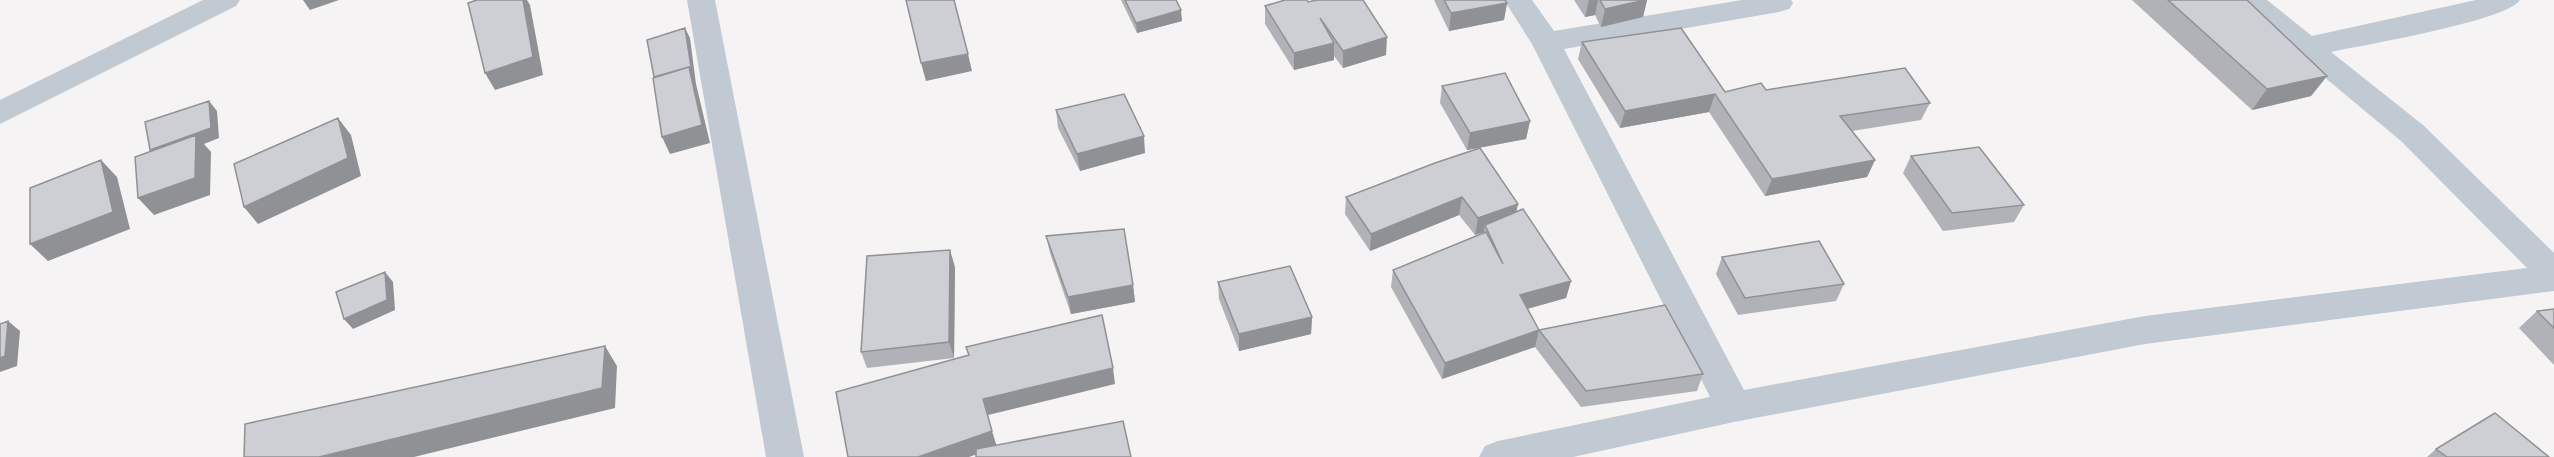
<svg xmlns="http://www.w3.org/2000/svg" width="2554" height="457" font-family="Jost,sans-serif">
  <style>
    .lines { fill: none; stroke-linecap: round; stroke-linejoin: round }
    .minor { fill: #c1cad2; fill-rule: evenodd }
    .wall { fill: #b0b2b7 }
    .shaded-wall { fill: #909195 }
    .building { fill: #cdcfd5; stroke: #909195; stroke-width: 1.5 }
  </style>
  <rect width="100%" height="100%" fill="#f5f3f3"/>
  <g class="lines">
    <path class="minor" d="M203,0H240L236,6L0,124V100Z
      M687,0H715L804,457H766Z
      M1504,0H1532L1554,31L1742,0H1791L1793,3L1789,9L1779,12L1564,49L1744,390L2145,316L2527,268L2401,141L2239,6L2235,0H2267L2312,36L2476,0H2520C2507,21 2363,45 2331,52L2423,125L2554,253V291L2145,344L1734,422L1573,457H1479L1485,446L1498,441L1710,397L1532,44Z"/>
  </g>
  <path class="wall" d="M1121,0H1176L1182,21L1137,33Z
    M1434,0H1505L1507,3L1504,20L1449,31Z
    M1574,0H1647L1643,17L1601,27L1595,15L1585,17Z
    M2132,0H2247L2327,76L2311,96L2252,110Z
    M1308,2L1386,55L1343,68L1334,56V60L1294,70L1265,24V6Z
    M1582,42L1725,92L1766,90L1930,103L1921,120L1852,131L1875,160L1867,177L1765,196L1709,112L1620,128L1578,59Z
    M1442,86L1530,121L1526,139L1467,150L1440,103Z
    M1056,110L1145,153L1080,171L1058,128Z
    M1911,156L2024,205L2014,222L1943,231L1903,173Z
    M1435,163L1518,204L1516,212L1571,281L1566,298L1527,309L1539,330L1703,374L1697,391L1581,407L1535,347L1442,379L1391,287L1393,270L1483,233L1484,232L1475,235L1459,215L1370,251L1345,214L1346,197Z
    M1046,236L1133,285L1135,302L1071,314L1050,253Z
    M1722,257L1844,284L1836,301L1738,315L1716,274Z
    M955,267L954,358L867,368L861,352Z
    M1218,282L1312,317L1311,334L1239,351L1219,299Z
    M2554,309V365L2519,328L2537,311Z
    M2436,449L2549,457H2427Z"/>
  <path class="shaded-wall" d="M303,0H339L310,10Z
    M523,0H527L530,5L543,75L495,90L485,73Z
    M1589,0H1598L1595,15L1585,17Z
    M1645,0H1647L1643,17L1601,27L1605,9Z
    M1507,3L1504,20L1449,31L1451,13Z
    M1181,10L1182,21L1137,33L1136,23Z
    M685,28L690,38L696,84L710,143L670,154L662,137Z
    M1387,37L1386,55L1343,68V51Z
    M1334,43V60L1294,70V53Z
    M968,54L972,71L926,81L921,63Z
    M2327,76L2311,96L2252,110L2267,89Z
    M1715,94L1709,112L1620,128L1625,111Z
    M209,101L217,111L219,138L204,144L211,152L210,195L154,215L138,198L159,160L150,150Z
    M338,118L351,135L361,176L258,224L244,207Z
    M1530,121L1526,139L1467,150L1470,133Z
    M1144,136L1145,153L1080,171L1077,154Z
    M101,160L117,177L130,229L48,261L30,244Z
    M1875,160L1867,177L1765,196L1772,179Z
    M1462,197L1459,215L1370,251L1371,234Z
    M1518,204L1514,221L1485,225L1484,232L1475,235L1478,218Z
    M950,250L955,267L954,358L949,342Z
    M385,272L393,282L395,310L353,329L344,319Z
    M1571,281L1566,298L1516,312L1520,295Z
    M1133,285L1135,302L1071,314L1068,297Z
    M1312,317L1311,334L1239,351V334Z
    M8,321L20,331L17,366L0,372V358Z
    M1539,330L1535,347L1442,379L1445,363Z
    M605,346L617,366L615,408L414,457H319Z
    M1113,368L1115,384L988,415L983,399Z
    M992,431L997,447L969,457H918Z"/>
  <path class="building" d="M477,0H523L533,57L485,73L468,3Z
    M906,0H954L968,54L921,63Z
    M1125,0H1176L1181,10L1136,23Z
    M1285,0H1307L1308,2L1317,0H1363L1387,37L1343,51L1320,18L1334,43L1294,53L1265,6Z
    M1444,0H1505L1507,3L1451,13Z
    M1600,0H1645L1605,9Z
    M2168,0H2247L2327,76L2267,89Z
    M685,28L692,74L689,67L654,77L647,40Z
    M1681,28L1725,92L1761,83L1766,90L1905,68L1930,103L1840,116L1875,160L1772,179L1715,94L1625,111L1582,42Z
    M689,67L702,125L662,137L653,78Z
    M1505,73L1530,121L1470,133L1442,86Z
    M1124,94L1144,136L1077,154L1056,110Z
    M209,101L211,128L150,150L145,122Z
    M338,118L348,158L244,207L234,164Z
    M196,135L195,178L138,198L135,157Z
    M1979,147L2024,205L1952,213L1911,156Z
    M1480,148L1518,204L1478,218L1462,197L1371,234L1346,197L1435,163Z
    M101,160L113,212L30,244V188Z
    M1523,209L1571,281L1520,295L1539,330L1445,363L1393,270L1486,232L1503,264L1485,225Z
    M1124,229L1133,285L1068,297L1046,236Z
    M1819,241L1844,284L1745,298L1722,257Z
    M950,250L949,342L861,352L867,256Z
    M1290,266L1312,317L1239,334L1218,282Z
    M385,272L387,300L344,319L336,292Z
    M1665,305L1703,374L1586,391L1539,330Z
    M2554,309V328L2537,311Z
    M1102,315L1113,368L983,399L992,431L918,457H848L836,392L969,355L966,347Z
    M8,321L5,356L0,358V324Z
    M605,346L602,388L319,457H244L245,424Z
    M2495,413L2549,457H2447L2436,449Z
    M1123,421L1131,457H976V449Z"/>
</svg>
